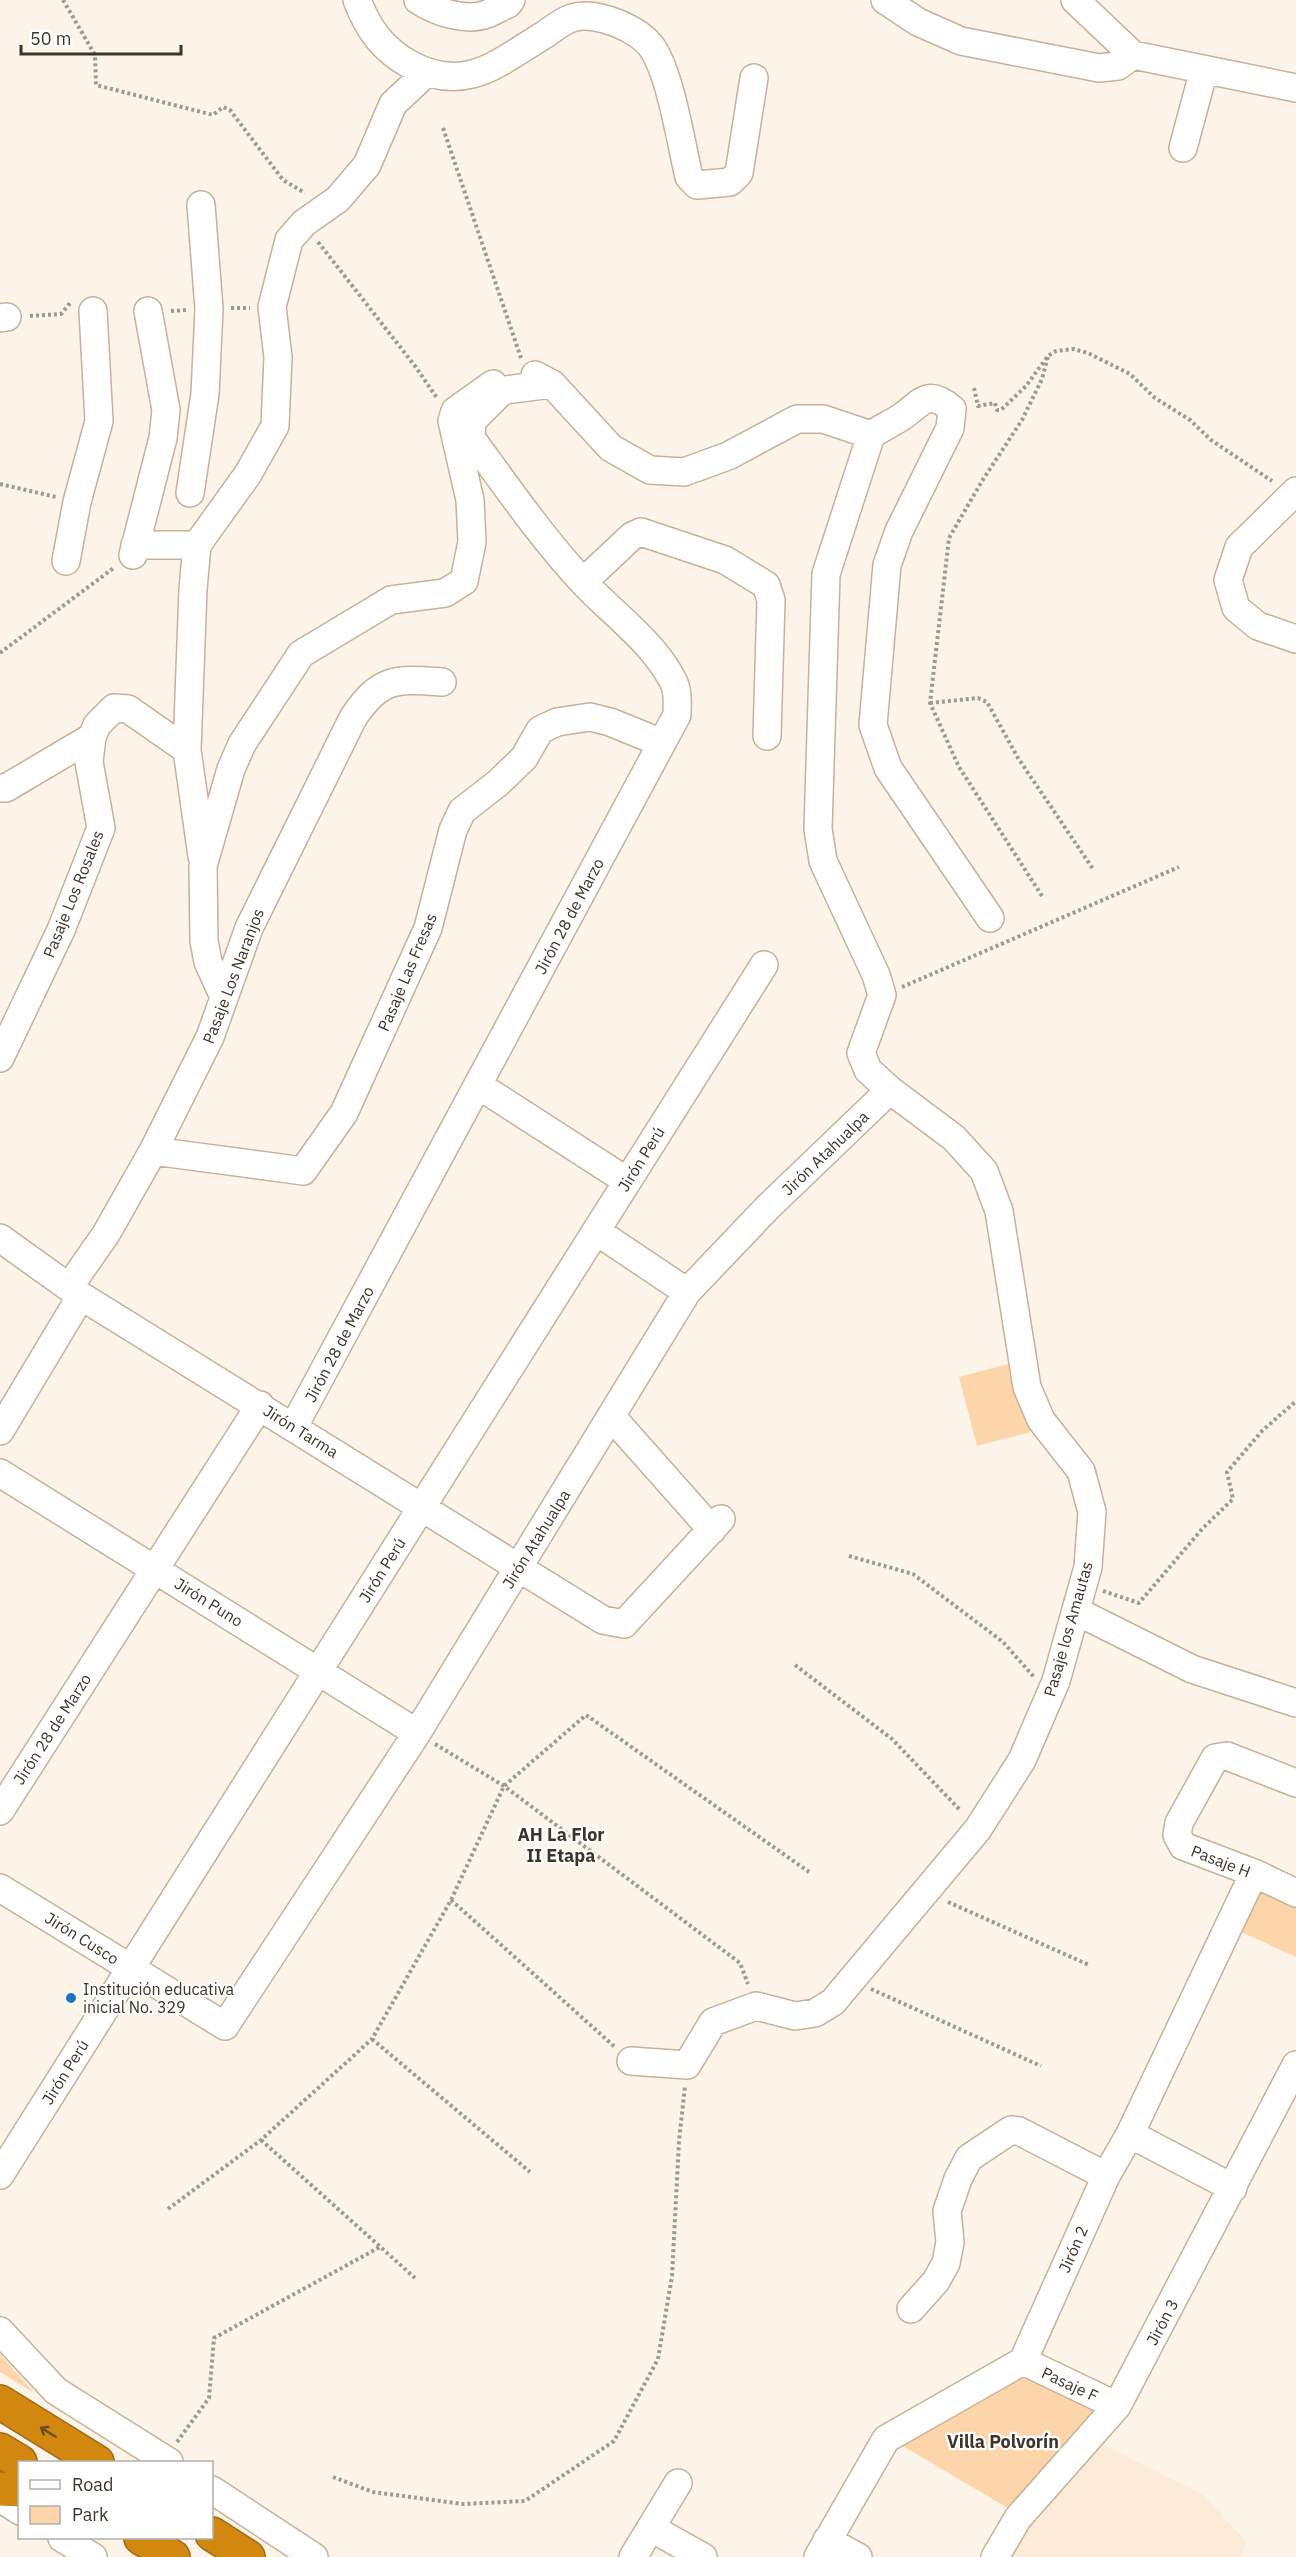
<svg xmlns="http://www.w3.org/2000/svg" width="1296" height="2557" font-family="'IBM Plex Sans',sans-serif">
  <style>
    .built { fill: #fcebd8 }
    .green { fill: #fcd6aa }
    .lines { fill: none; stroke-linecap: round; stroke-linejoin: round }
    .minor-casing { stroke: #c7b198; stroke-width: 30 }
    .highway-casing { stroke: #9e6b18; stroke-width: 36 }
    .path { stroke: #a2998e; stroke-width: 4; stroke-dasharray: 3 3; stroke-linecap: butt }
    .minor { stroke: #fff; stroke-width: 27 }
    .highway { stroke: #d2880e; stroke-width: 33 }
    .oneway { stroke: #6a4e22 }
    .poi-dot { fill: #1e75c3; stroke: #fff; stroke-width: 2 }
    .labels { text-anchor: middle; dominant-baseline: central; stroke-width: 4.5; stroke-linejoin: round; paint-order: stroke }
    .street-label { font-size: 16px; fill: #3e352a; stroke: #fff }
    .poi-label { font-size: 16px; fill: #3e352a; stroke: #fff; text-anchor: start }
    .neighbourhood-label { font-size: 18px; font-weight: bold; fill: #3e352a; stroke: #fff }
  </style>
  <rect width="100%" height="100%" fill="#fdf4e9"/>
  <path class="built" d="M1103,2445L1202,2494L1246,2541L1242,2557H1005L1022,2527Z"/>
  <path class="green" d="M1012,1363L1030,1432L977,1446L959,1377Z
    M1259,1890L1296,1906V1957L1241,1932Z
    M0,2354L34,2393L0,2372Z
    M1024,2373L1097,2412L1011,2510L896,2442Z"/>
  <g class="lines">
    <defs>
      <path id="minor" d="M357,0C368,29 383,50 411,65C465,94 498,63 544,35C553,29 562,21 572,18C595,10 641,29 653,49C671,77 681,143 689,177L697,185L730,182L739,173L754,78
        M418,0C436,12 466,22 487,14C494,11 501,7 508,4L511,0
        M885,0L918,22L961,41L1099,68L1118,66L1133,55
        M1075,0L1133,55
        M1133,55L1296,88
        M1183,148L1204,70
        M0,318L7,317
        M535,375L552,384L611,448L650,470L684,472L728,456L797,419H823L871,435
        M1296,491L1239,547L1228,580L1236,608L1258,626L1296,639
        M190,493L205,394L209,309L201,205
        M135,545H197
        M133,555L163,438L166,410L148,311
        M66,561L77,502L99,421L93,311
        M583,582L632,536L641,532L725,560L766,585L771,600L767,736
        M0,788H6L92,737
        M202,856L187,750L193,589L197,545L248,474L275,426L278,357L272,307L289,240L304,223L338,199L367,165L393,104L426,73
        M224,997L208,962L204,941L203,866L231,769L242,744L301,654L391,600L445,593L464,581L472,542L470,500L452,421L455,411L493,384
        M0,1058L61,930L101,828L89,762L92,737L97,725L114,708L128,709L187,750
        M478,1085L627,1181
        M153,1151L303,1171L344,1113L428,928L453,830L462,811L498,783L524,758L540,730L557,722L590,717L610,722L662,743
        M596,1231L687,1292
        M0,1238L81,1296L603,1620L624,1624L721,1519
        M69,1287L106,1234L153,1151L210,1037L249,928L353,718C380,677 396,679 442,682
        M611,1416L712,1530
        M294,1426L677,715C677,703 679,691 672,679C652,641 612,613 583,582C542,538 507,487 471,438L472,421L500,393L506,390L552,384
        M0,1431L81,1296
        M0,1473L417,1733
        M1076,1611L1192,1669L1296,1703
        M1296,1783L1227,1756L1215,1758L1179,1823L1177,1835L1183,1846L1254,1873L1296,1893
        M0,1811L260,1405
        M0,1888L225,2026L417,1733L687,1292L767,1208L890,1090
        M631,2061L687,2065L713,2022L756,2006L795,2016L815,2013L833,2002L978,1829L1022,1760L1056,1681L1088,1567L1092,1512L1081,1471L1041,1420L1027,1387L999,1211L984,1171L954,1138L890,1090L868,1070L861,1053L882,995L876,975L823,861L818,829L826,574L871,435C880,429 890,424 900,418C921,404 927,387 952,409L950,428L899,531L887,565L873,725L888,768L990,918
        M1130,2134L1233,2188
        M0,2175L764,965
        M911,2309L936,2281L946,2263L950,2242L947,2211L958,2179L969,2158L1011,2130L1019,2131L1106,2176
        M0,2331L56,2391L169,2462
        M1023,2361L1117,2406
        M212,2490L314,2557
        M0,2498L20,2511
        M651,2528L703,2557
        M62,2538L93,2557
        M827,2540L858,2557
        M633,2557L678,2483
        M818,2557L886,2439L1023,2361L1106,2176L1130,2134L1254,1873
        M995,2557L1018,2518L1117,2406L1296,2065"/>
      <path id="highway" d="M0,2402L97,2462
        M0,2450L20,2462
        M0,2489L20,2490
        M212,2534L248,2557
        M141,2538L173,2557"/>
    </defs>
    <use href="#minor" class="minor-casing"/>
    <use href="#highway" class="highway-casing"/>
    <path class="path" d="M63,0L95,55L96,85L213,115L223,107L230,110L283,180L305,193
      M443,128L521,358
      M318,242L415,366L437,398
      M231,308H250
      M171,311L187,310
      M30,316L61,314L71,302
      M974,388L978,406L995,403L997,410H1001L1026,386L1048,356L1056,351L1074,349L1088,353L1130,374L1155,398L1190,420L1211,440L1272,481
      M0,484L56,497
      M0,653L115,567
      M930,703L978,698L987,702L1018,758L1093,869
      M1042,896L959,767L930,703L949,538L982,481L1022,420L1042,379L1048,356
      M902,987L1179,867
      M849,1556L913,1574L1003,1642L1034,1677
      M1103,1591L1139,1603L1203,1528L1233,1499L1227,1472L1262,1431L1296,1401
      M795,1665L892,1739L961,1811
      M435,1744L504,1786L740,1963L748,1984
      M451,1900L615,2047
      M948,1902L1089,1965
      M871,1989L1041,2066
      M372,2039L530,2172
      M261,2140L415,2278
      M168,2209L261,2140L372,2039L451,1900L504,1786L586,1715L809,1872
      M177,2442L209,2398L214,2338L380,2247
      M333,2477L373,2492L463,2504L525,2501L614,2441L658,2359L672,2276L679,2141L685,2086"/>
    <use href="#minor" class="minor"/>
    <use href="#highway" class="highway"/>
  </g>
  <defs><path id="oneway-shaft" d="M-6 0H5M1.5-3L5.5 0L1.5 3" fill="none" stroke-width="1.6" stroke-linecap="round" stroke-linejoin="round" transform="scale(1.5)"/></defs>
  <use class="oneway" href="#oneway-shaft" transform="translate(48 2432) rotate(-148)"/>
  <circle class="poi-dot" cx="71" cy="1998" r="6"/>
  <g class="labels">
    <g class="street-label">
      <text transform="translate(73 894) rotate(-68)">Pasaje Los Rosales</text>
      <text transform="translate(569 916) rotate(-62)">Jirón 28 de Marzo</text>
      <text transform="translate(407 972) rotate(-67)">Pasaje Las Fresas</text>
      <text transform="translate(233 976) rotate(-69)">Pasaje Los Naranjos</text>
      <text transform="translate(825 1153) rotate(-44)">Jirón Atahualpa</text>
      <text transform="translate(641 1159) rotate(-58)">Jirón Perú</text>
      <text transform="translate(339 1344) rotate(-62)">Jirón 28 de Marzo</text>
      <text transform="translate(301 1431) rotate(32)">Jirón Tarma</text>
      <text transform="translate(536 1539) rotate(-58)">Jirón Atahualpa</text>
      <text transform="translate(382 1570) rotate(-58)">Jirón Perú</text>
      <text transform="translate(209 1602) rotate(32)">Jirón Puno</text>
      <text transform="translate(1068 1629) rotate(-74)">Pasaje los Amautas</text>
      <text transform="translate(52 1729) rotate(-57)">Jirón 28 de Marzo</text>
      <text transform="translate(1221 1861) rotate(21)">Pasaje H</text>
      <text transform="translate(82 1938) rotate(32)">Jirón Cusco</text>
      <text transform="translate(65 2072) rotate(-58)">Jirón Perú</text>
      <text transform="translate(1073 2249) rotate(-66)">Jirón 2</text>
      <text transform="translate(1162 2322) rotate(-62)">Jirón 3</text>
      <text transform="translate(1070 2384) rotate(25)">Pasaje F</text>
    </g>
    <g class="poi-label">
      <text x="83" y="1989">Institución educativa<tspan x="83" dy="18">inicial No. 329</tspan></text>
    </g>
    <g class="neighbourhood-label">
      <text x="561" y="1834">AH La Flor<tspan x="561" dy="21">II Etapa</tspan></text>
      <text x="1003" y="2441">Villa Polvorín</text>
    </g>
  </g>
  <rect x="18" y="2461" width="195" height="78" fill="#ffffff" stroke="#b2aeaa" stroke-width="1.5"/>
  <rect x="30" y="2480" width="30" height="9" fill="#ffffff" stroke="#b2aeaa" stroke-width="1.5"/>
  <text x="72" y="2491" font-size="18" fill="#3e352a">Road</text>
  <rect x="30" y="2506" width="30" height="18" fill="#fcd6aa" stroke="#b2aeaa" stroke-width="1.5"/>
  <text x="72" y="2521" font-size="18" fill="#3e352a">Park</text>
  <path d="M21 45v9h160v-9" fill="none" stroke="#3e352a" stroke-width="3"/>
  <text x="30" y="45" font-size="18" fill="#3e352a" stroke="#ffffff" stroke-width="4.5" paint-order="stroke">50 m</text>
</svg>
